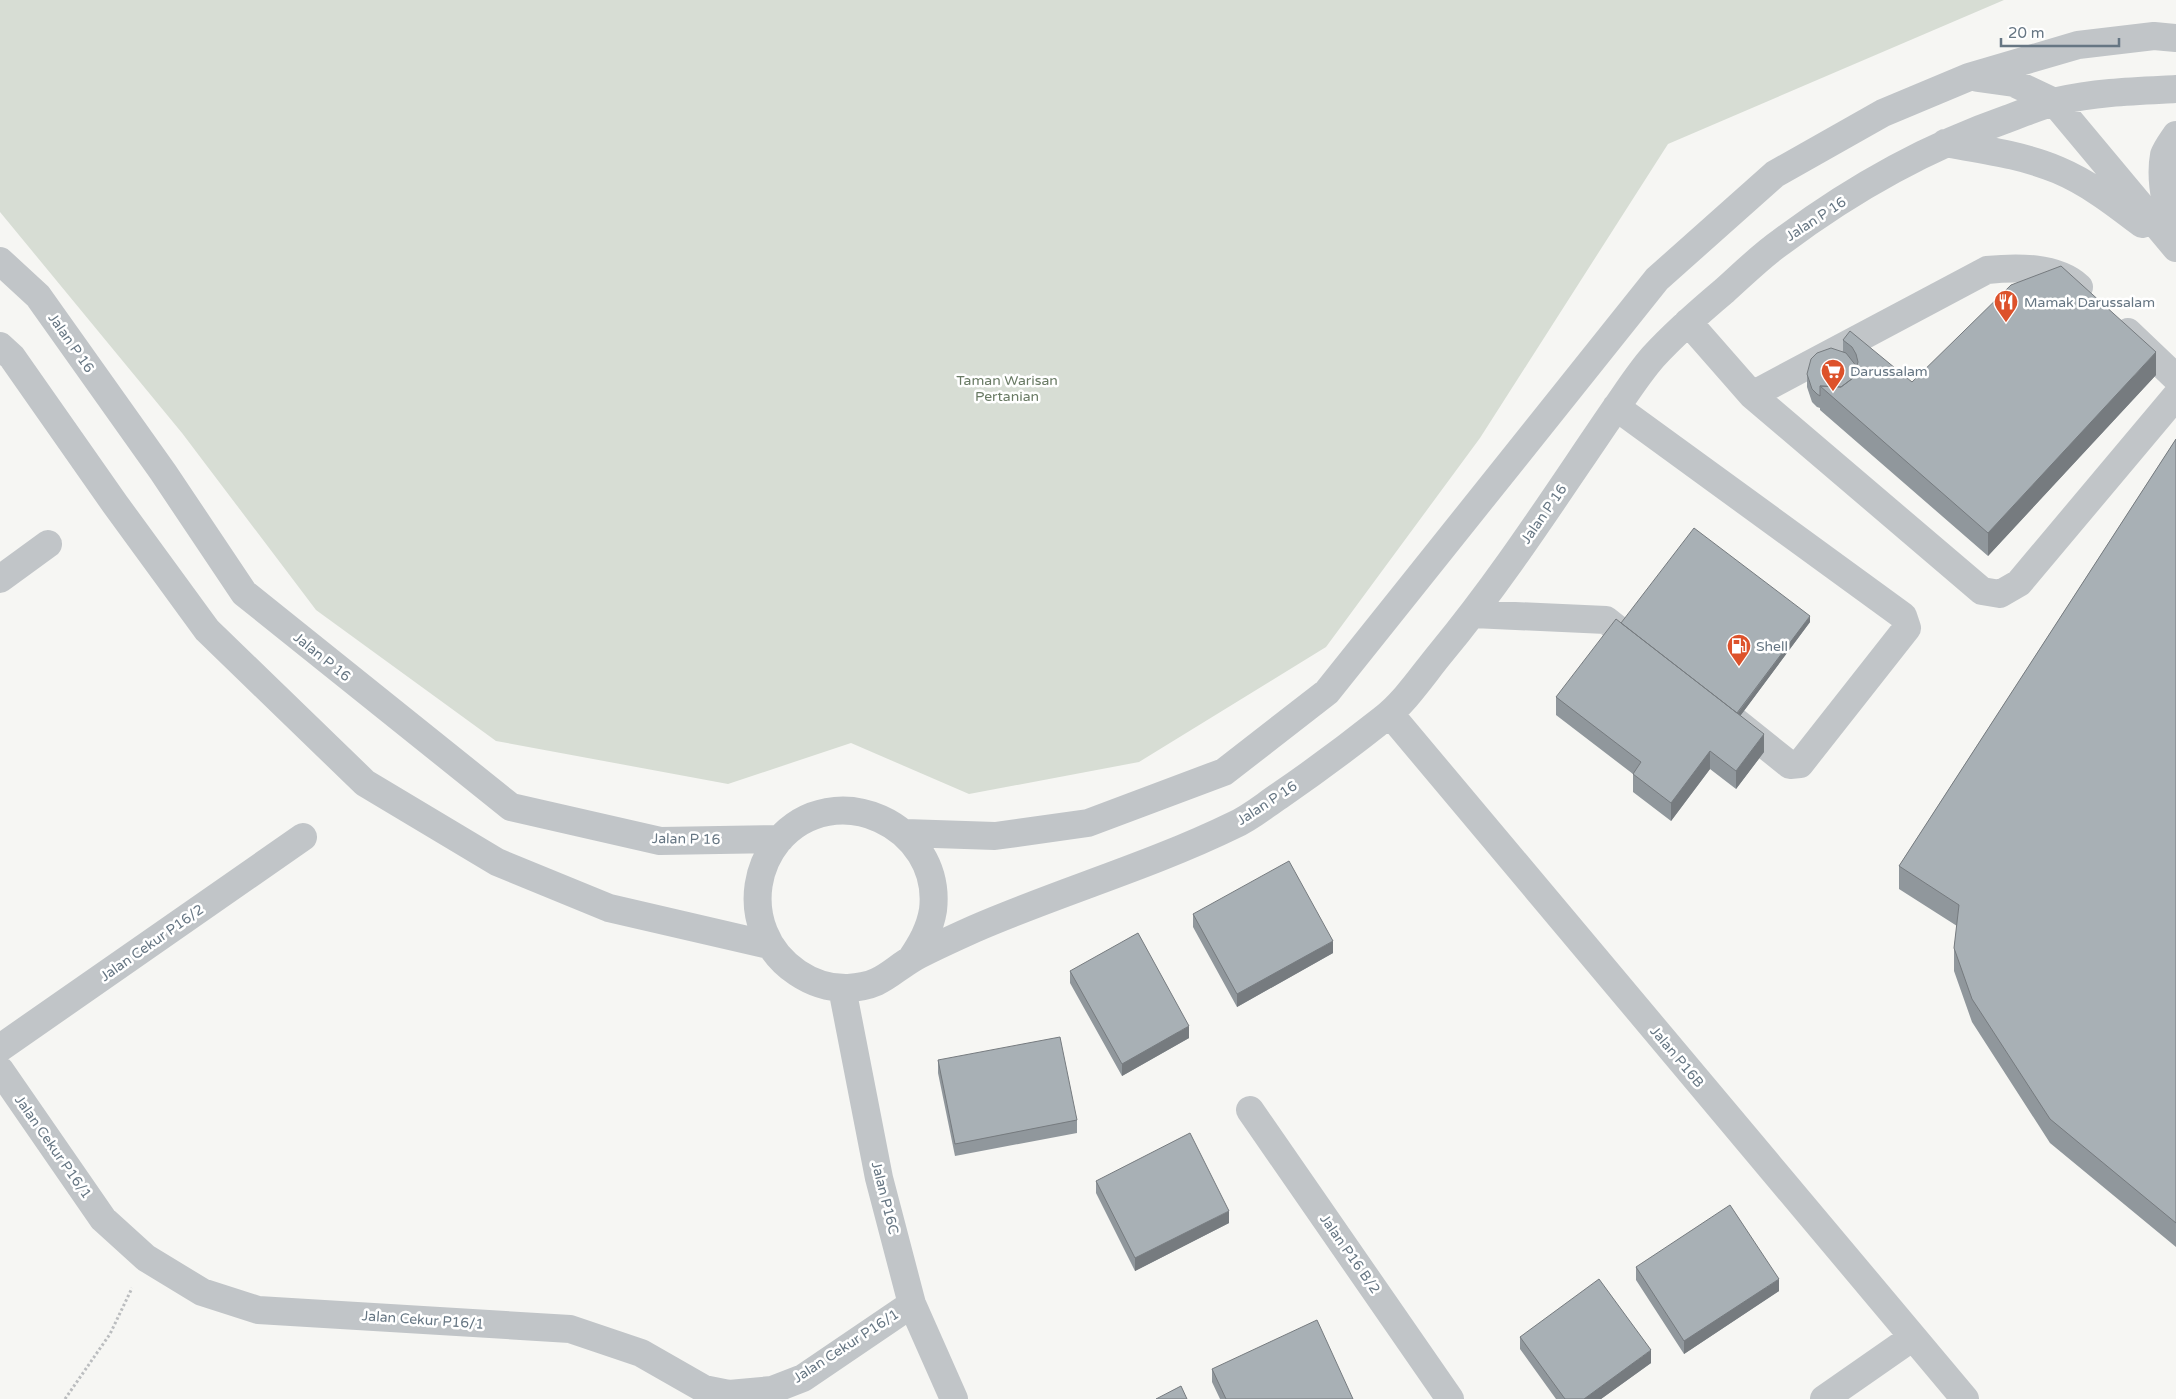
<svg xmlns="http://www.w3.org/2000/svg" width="2176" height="1399" font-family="'Varela Round',sans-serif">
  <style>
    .green { fill: #d7ddd4 }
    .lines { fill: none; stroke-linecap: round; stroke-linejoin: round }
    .path { stroke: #bbbdbf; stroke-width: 3; stroke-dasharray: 2.5 2.5; stroke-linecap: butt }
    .minor { stroke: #c1c5c8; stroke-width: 28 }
    .wall { fill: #90979c }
    .shaded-wall { fill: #767b7f }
    .building { fill: #a8b0b5; stroke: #767b7f }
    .labels { text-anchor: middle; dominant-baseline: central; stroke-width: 5; stroke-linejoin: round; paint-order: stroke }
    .street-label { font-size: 14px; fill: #667683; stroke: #fff }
    .poi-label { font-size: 14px; fill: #667683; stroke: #fff; text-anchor: start }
    .park-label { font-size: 14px; fill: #697a64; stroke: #fff }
  </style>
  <rect width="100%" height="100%" fill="#f6f6f3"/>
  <path class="green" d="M0,0H2004L1668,144L1480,438L1326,647L1139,762L969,794L851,743L728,784L496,741L316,610L182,433L0,212Z"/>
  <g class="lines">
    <path class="path" d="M65,1399L110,1334L132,1288"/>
    <path class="minor" d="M1978,78L2014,83L2054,102L2176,248
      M2176,135C2172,141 2166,149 2164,155C2159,182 2167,212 2176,237
      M1945,143C1983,150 2023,155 2058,170C2089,183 2116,204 2142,224
      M0,261L38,296L163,472L244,593L511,807L660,841L780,839
      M1688,322L1752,395L1982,591L2000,594L2019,583L2176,396
      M2128,332L2176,378
      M0,346L12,357L115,504L207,630L365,783L497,862L609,908L769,945
      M1752,395L1987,270C2016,267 2056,266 2079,287
      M1616,407L1903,616L1907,628L1800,764L1790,765L1735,721
      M0,579L48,544
      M1473,614L1606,620L1640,647
      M1390,714L1965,1399
      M905,833L995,836L1088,823L1224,772L1327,692L1657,279L1775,174L1883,113L1969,77L2078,45L2154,36L2176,38
      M911,959C921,944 930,929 933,910C943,825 834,775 778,841C757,867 752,902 764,932C777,965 812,989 848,988C883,986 889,972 915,957C934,947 954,938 974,929C1059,892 1150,866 1234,825C1250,818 1264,806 1279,796C1314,772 1349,746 1383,719C1405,702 1422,676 1440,654C1504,577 1558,492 1615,409C1627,392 1639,373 1653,357C1675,333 1699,312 1724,291C1743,274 1761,256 1781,242C1849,191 1927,147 2007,119C2024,113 2041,105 2058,101C2097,92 2137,91 2176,89
      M842,988L879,1178L912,1304L954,1399
      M0,1048L303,837
      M0,1070L103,1219L146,1258L202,1292L258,1310L570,1329L641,1353L704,1389L729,1394L772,1390L803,1378L912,1304
      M1250,1110L1450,1399
      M1824,1399L1913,1337"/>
  </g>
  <path class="wall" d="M1843,340L1912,382L2156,375L1988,556L1820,410V408L1817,407L1812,402L1807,387V374L1843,351Z
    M2176,439V1247L2050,1143L1972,1022L1954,971V948L1957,926L1899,889V866Z
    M1810,622L1740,716L1764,752L1736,789L1710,769L1671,821L1633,792V774L1556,715V697L1621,623Z
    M1193,914L1333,953L1237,1007L1193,927Z
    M1070,971L1189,1038L1122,1076L1070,983Z
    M938,1060L1077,1120V1133L955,1156L938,1073Z
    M1096,1181L1229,1223L1135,1271L1096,1193Z
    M1636,1267L1779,1291L1684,1354L1636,1280Z
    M1520,1337L1651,1363L1601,1399H1556L1520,1349Z
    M1212,1369L1353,1399H1220L1212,1382Z"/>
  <path class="shaded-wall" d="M2156,352V375L1988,556V533Z
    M1810,616V622L1732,727V721Z
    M1764,734V752L1736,789V771Z
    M1710,751V769L1671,821V803Z
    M1333,941V953L1237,1007V994Z
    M1189,1026V1038L1122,1076V1064Z
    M1229,1211V1223L1135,1271V1258Z
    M1779,1279V1291L1684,1354V1341Z
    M1651,1350V1363L1601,1399H1584Z"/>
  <path class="building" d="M2061,266L2156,352L1988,533L1820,386L1841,387L1853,378L1858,362L1856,354L1852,347L1843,340L1850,331L1912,382L2011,285Z
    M1831,348L1846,353L1857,367L1853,378L1841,387L1820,386V396L1817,394L1812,389L1807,374L1811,359L1817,353Z
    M2176,439V1223L2050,1119L1972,999L1954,948L1959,905L1899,866Z
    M1694,528L1810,616L1737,713L1621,623Z
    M1616,619L1764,734L1736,771L1710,751L1671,803L1633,774L1641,762L1556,697Z
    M1289,861L1333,941L1237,994L1193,914Z
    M1138,933L1189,1026L1122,1064L1070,971Z
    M1060,1037L1077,1120L955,1144L938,1060Z
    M1190,1133L1229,1211L1135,1258L1096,1181Z
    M1730,1205L1779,1279L1684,1341L1636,1267Z
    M1599,1279L1651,1350L1584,1399H1565L1520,1337Z
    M1317,1320L1353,1399H1226L1212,1369Z
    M1181,1386L1187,1399H1156Z"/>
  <defs>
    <symbol id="restaurant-pin" viewBox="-11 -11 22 30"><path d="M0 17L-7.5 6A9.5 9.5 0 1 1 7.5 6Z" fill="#dd522b" stroke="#fff"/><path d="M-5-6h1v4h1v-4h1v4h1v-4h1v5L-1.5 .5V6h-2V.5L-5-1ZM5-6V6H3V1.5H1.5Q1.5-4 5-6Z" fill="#fff"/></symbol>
    <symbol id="supermarket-pin" viewBox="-11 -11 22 30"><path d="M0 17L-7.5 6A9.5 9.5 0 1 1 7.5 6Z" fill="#dd522b" stroke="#fff"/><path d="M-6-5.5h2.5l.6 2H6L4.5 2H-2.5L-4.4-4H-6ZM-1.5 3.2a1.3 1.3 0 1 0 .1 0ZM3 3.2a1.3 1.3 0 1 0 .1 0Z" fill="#fff"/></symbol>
    <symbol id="fuel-pin" viewBox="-11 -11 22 30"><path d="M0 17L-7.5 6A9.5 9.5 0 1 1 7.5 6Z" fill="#dd522b" stroke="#fff"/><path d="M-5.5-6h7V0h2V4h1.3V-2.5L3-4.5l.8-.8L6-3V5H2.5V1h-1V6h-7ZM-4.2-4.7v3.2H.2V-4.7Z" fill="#fff"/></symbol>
  </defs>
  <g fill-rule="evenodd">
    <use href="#restaurant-pin" x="1992" y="288" width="28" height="38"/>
    <use href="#supermarket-pin" x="1819" y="357" width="28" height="38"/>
    <use href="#fuel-pin" x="1725" y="632" width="28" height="38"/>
  </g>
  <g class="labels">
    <g class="street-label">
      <text transform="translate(1816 219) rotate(-33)">Jalan P 16</text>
      <text transform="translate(71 343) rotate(55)">Jalan P 16</text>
      <text transform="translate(1544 514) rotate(-55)">Jalan P 16</text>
      <text transform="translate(322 657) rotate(39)">Jalan P 16</text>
      <text transform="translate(1267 803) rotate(-33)">Jalan P 16</text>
      <text transform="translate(686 839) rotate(1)">Jalan P 16</text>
      <text transform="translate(152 943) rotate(-35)">Jalan Cekur P16/2</text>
      <text transform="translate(1677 1057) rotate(50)">Jalan P16B</text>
      <text transform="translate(53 1147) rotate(55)">Jalan Cekur P16/1</text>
      <text transform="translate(885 1198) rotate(76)">Jalan P16C</text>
      <text transform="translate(1350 1254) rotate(55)">Jalan P16 B/2</text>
      <text transform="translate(423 1320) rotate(4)">Jalan Cekur P16/1</text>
      <text transform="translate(846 1346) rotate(-33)">Jalan Cekur P16/1</text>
    </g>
    <g class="poi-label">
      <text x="2024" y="302">Mamak Darussalam</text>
      <text x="1850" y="371">Darussalam</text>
      <text x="1756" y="646">Shell</text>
    </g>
    <g class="park-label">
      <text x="1007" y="380">Taman Warisan<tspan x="1007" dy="16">Pertanian</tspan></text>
    </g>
  </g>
  <path d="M2001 38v8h118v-8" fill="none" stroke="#667683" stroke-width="2.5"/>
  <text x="2008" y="38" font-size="15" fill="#667683" stroke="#ffffff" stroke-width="4" paint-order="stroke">20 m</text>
</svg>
